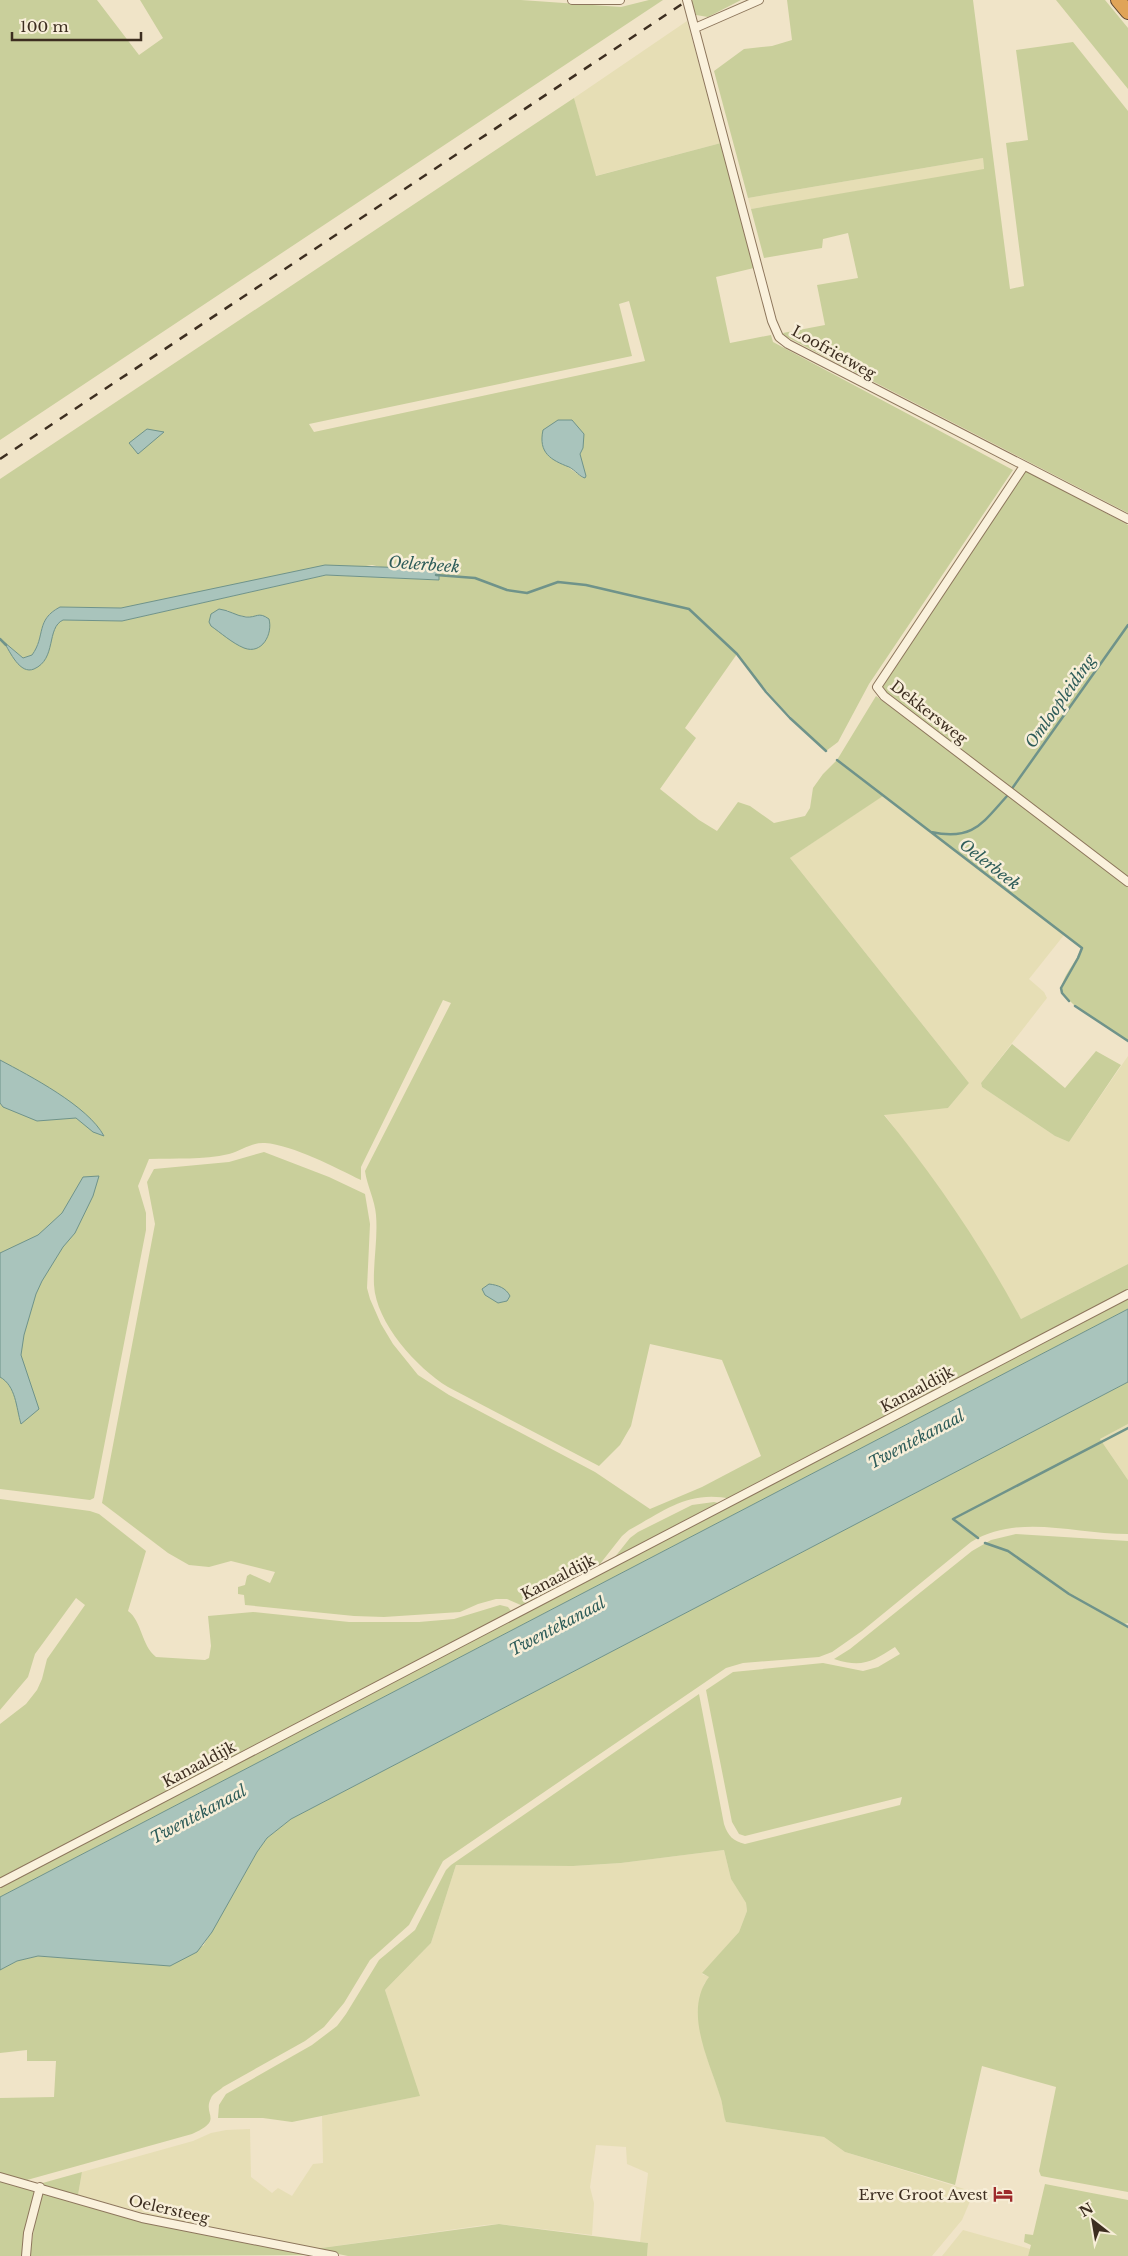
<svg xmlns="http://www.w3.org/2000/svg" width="1128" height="2256" font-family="'Libre Baskerville',serif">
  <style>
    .farmland { fill: #e6deb5 }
    .green { fill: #c9cf9b; fill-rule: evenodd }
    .water { fill: #a9c4bc; stroke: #6f938a }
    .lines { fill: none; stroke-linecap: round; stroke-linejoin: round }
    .stream { stroke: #6f938a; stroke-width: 2.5 }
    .minor-casing { stroke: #8d765c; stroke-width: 10 }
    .motorway-casing { stroke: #5b4430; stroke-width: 16 }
    .minor { stroke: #faf1dc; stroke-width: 8 }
    .motorway { stroke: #e0a458; stroke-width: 14 }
    .rail { stroke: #3d2e20; stroke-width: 2.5; stroke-dasharray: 9 9; stroke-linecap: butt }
    .labels { text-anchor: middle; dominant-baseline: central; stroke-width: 5; stroke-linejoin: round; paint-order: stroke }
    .street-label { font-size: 15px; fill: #3d2e20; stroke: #f7eed8 }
    .poi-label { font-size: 15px; fill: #3d2e20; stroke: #f7eed8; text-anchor: end }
    .water-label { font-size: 16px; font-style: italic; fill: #2f5d5a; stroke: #f7eed8 }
  </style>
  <rect width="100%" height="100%" fill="#f0e4c8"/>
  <path class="farmland" d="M687,21L721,143L595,176L574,98Z
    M983,158L984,170L751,209L748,198Z
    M882,796L1064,935L1029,979L1044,992L1047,998L981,1083L982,1087L1055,1136L1069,1142L1128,1056V1264L1021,1319L986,1259L923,1166L884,1114L948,1108L969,1083L790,858Z
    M1128,1424V1480L1100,1439Z
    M724,1850L731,1879L746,1903L747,1911L739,1932L702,1974L710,1977L704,1984L698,2009L706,2055L721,2098L726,2122L824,2137L845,2152L974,2192L962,2220L932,2256H647L648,2243L640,2242L648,2173L627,2164L626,2147L596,2145L590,2187L594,2203L592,2235L499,2224L485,2225L314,2249L155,2216L78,2195L82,2172L193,2141L211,2133L226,2130L250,2129L251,2177L272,2193L278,2188L292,2196L313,2164L323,2163L322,2116L419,2096L385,1990L431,1943L456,1865L573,1866L621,1863Z
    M963,2230L1030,2249L1028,2256H942Z"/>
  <path class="green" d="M0,0H97L139,55L163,38L140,0H521L621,7L649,0H663L0,440Z
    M693,0H741L708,17L696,15L691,1Z
    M787,0H973L1010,289L1024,286L1006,143L1028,140L1016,50L1073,42L1128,111V513L783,335V333L825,325L817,285L858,278L848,233L823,239L822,248L764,258L751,209L984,169L983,158L748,198L714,71L744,49L772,46L792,40Z
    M1056,0H1105L1128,28V89Z
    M574,98L596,176L721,143L754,268L716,277L730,343L771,335L773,342L1013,470L869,684L838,742L826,751C793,721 764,690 737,654L685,728L696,738L660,789L699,820L717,831L738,802L750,806L774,823L805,816L810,808L813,788L823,774L837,760L876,696L1128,885V1041L1075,1006L1062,993C1059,978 1077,963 1081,948L883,796L790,858L969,1083L948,1108L884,1115C935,1177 983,1248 1021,1319L1128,1264V1291L732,1499C688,1490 666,1510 629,1530L622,1536L596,1569L523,1606L507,1599H496L478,1604L460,1612L384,1617L354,1616L245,1605L244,1595L238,1594V1587L245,1585L247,1576L250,1574L270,1583L275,1572L231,1561L209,1567L189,1565L168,1553L102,1503L155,1224L147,1182L154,1169L229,1162L264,1152L329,1177L365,1194L370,1224L367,1288L370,1299L381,1324L393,1344L418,1375L449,1395L595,1472L650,1509L702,1487L761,1456L722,1360L650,1344L631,1426L620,1445L599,1466L448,1387C417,1368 376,1323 374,1285C373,1262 378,1239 376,1215C375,1200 367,1186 365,1171L451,1003L443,1000L361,1167V1180C336,1168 293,1145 265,1143C252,1142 241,1151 229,1154C203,1160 175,1158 149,1159L138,1186L146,1213V1230L94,1498L90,1500L0,1489V479ZM629,301L645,361L314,432L309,424L632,356L619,304ZM583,448L580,454L583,478L568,467ZM372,565L438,580L326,575L122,621L63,620L57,623L54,631L24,669L5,643L23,658L32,655C46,636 35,619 60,607L121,608ZM227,610L235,615L250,617L227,638Z
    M1026,470L1128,525V880L882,692V682Z
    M1012,1044L1065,1088L1096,1051L1121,1065L1069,1142L1055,1136L982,1087L981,1083Z
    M1128,1299V1309L0,1897V1887Z
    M1128,1382V1424L1100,1439L1128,1480V1534C1074,1534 1019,1513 971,1542L862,1631L832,1652L819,1657L743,1663L726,1668L443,1861L409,1925L370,1960L344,2003L324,2027L305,2041L223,2087C219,2091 213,2093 211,2098C202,2116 225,2119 192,2134L27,2180L0,2174V2098L54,2097L56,2061H27V2050L0,2053V1970L17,1961L38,1956L66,1958L203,1946L257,1852L267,1838L291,1819Z
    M0,1499L90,1511L99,1514L146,1551L128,1611C142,1621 141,1645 156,1657L205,1660L209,1658L211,1646L208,1616L253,1612L349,1622H419L454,1619L500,1605L508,1607L511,1611L510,1614L0,1879V1724L26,1704L37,1690L42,1679L47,1659L85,1605L76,1598L35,1654L28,1677L0,1710Z
    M714,1502L722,1504L610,1563L630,1538L638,1532L692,1505Z
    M1016,1534L1128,1541V1623L1124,1624L1128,1627V2192L1041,2176L1039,2171L1056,2087L982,2066L955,2185L845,2152L824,2137L726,2122C723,2114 723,2104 720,2096C709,2060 683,2011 709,1977L702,1973L739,1932L747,1911L746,1903L731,1879L724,1850L621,1863L573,1866L456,1865L431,1943L385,1990L420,2096L292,2122L263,2118H218L219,2105L226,2094L312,2045L337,2026L346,2014L379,1960L415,1930L446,1870L451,1865L699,1694L724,1824C728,1836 733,1841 745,1844L900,1805L902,1797L745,1836L739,1834L732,1822L706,1690L733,1672L823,1663L863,1671L878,1667L900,1654L895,1647C872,1662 862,1668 834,1659L850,1649L972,1551L991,1540Z
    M82,2172L78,2195L39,2184Z
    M0,2181L36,2190L25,2233L22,2256H0Z
    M1045,2184L1128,2200V2256H1028L1031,2245L1024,2242L1025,2234L1033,2235Z
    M42,2192L131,2219L308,2255L30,2256L36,2214Z
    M499,2224L648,2243L647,2256H348L314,2249Z"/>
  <path class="water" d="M558,420H572L584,434L583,448L580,454L586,476L585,478C580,477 575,470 569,467C551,460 538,453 543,430Z
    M147,429L164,432L138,454L129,443Z
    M325,565L439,569V580L326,575L122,621L63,620C46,628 57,659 34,669C20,675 10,652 4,642L23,658L32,655C46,636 35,620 60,607L121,608Z
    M219,609C229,610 236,616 246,617C257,618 258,611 269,619C273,634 262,655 244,648C232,643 221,633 211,626L209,622L211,614Z
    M0,1060C30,1076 88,1106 104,1136L93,1132L76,1118L37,1121L3,1107L0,1103Z
    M99,1176L93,1196L75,1233L63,1247L42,1281L36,1294L24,1335L21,1355L39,1409L21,1424C16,1407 16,1386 0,1377V1253L38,1235L49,1225L62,1213L83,1177Z
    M489,1284C498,1285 506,1288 510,1296L507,1301L498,1303L485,1295L482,1289Z
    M1128,1309V1382L291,1819L267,1838L257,1852L212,1932L197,1952L170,1966L38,1956L17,1961L0,1970V1897Z"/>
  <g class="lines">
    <path class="stream" d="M436,575L475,578L507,590L527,593L558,582L586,585L689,609L737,654L766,692L790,718L826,751
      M0,639L6,645
      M837,760L1082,948L1078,958L1061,988L1062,993L1069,1001
      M1011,790L1128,625
      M931,832C974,841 982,823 1008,795
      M1075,1006L1128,1041
      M978,1538L953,1519L1128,1428
      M985,1543L1008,1551L1069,1594L1128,1627"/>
    <defs>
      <path id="minor" d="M572,0H620
        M687,0L772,321L779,337L788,344L1128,519
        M695,28L759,0
        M1024,466L877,687L884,696L1128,882
        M0,1883L1128,1294
        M0,2177L142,2218L334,2256
        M26,2256L28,2233L40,2187"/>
      <path id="motorway" d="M1118,0L1128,12"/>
    </defs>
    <use href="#minor" class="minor-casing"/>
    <use href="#motorway" class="motorway-casing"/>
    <use href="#minor" class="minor"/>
    <use href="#motorway" class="motorway"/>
    <path class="rail" d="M0,459L688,0"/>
  </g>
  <defs>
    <symbol id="hotel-bare" viewBox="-9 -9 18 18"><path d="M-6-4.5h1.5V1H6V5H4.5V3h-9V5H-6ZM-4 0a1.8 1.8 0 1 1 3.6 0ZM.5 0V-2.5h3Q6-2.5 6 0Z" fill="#9e2a2b" stroke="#f7eed8" stroke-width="2.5" paint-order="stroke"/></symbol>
  </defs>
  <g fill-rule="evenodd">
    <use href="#hotel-bare" x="989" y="2180" width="28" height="28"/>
  </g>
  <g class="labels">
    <g class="street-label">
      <text transform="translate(834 352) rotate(29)">Loofrietweg</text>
      <text transform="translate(929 712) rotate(38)">Dekkersweg</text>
      <text transform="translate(917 1389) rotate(-28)">Kanaaldijk</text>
      <text transform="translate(558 1577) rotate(-27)">Kanaaldijk</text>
      <text transform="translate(199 1764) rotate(-28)">Kanaaldijk</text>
      <text transform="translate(169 2209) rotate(13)">Oelersteeg</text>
    </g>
    <g class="poi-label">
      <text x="988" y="2194">Erve Groot Avest</text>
    </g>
    <g class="water-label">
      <text transform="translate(424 564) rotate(4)">Oelerbeek</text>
      <text transform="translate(1060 701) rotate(-55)">Omloopleiding</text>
      <text transform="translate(990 864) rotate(38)">Oelerbeek</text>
      <text transform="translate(916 1439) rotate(-28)">Twentekanaal</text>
      <text transform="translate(557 1626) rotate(-28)">Twentekanaal</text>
      <text transform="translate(198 1814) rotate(-28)">Twentekanaal</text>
    </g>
  </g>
  <g transform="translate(1093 2221) rotate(329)" stroke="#f7eed8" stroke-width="4" paint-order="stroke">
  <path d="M0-4L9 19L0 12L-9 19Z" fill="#3d2e20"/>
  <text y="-8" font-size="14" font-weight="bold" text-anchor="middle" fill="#3d2e20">N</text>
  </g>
  <path d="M12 32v8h129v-8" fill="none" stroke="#3d2e20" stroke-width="2.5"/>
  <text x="20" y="32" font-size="15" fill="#3d2e20" stroke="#f7eed8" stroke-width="4" paint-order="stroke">100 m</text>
</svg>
